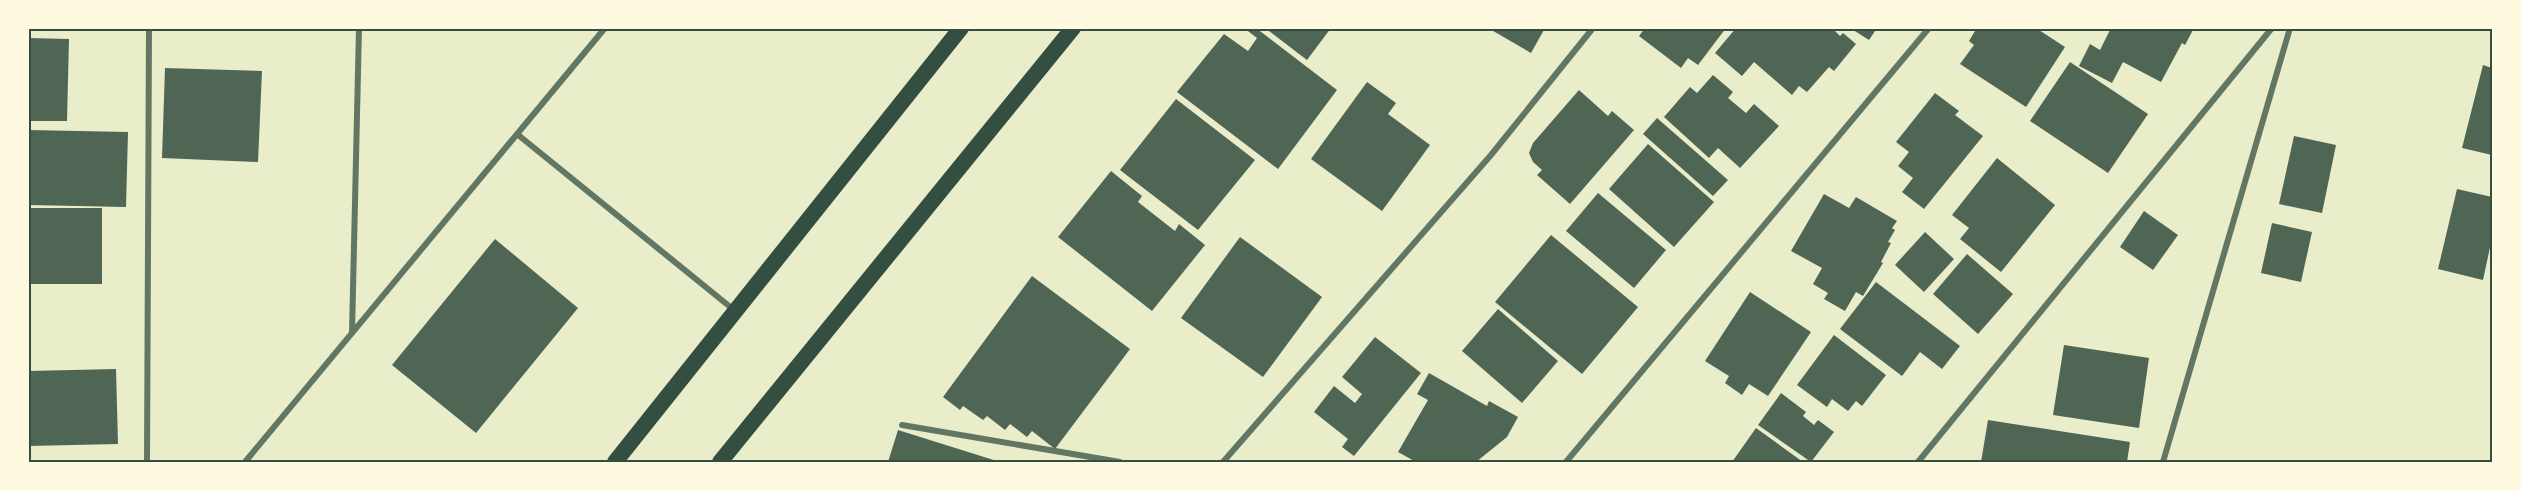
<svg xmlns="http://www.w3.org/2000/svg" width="2521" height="491" font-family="Poppins,sans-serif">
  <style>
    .building { fill: #4f6655 }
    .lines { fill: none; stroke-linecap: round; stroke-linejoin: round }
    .minor { stroke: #617663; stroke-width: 6 }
    .trunk { stroke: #344e41; stroke-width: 16 }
    .neatline { fill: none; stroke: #344e41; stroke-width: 2 }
  </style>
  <rect width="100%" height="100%" fill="#e9edc9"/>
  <path class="building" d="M1244,28H1256L1337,90L1278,169L1177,92L1224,34L1248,51L1257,38Z
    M1265,28H1331L1307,60Z
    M1488,28H1545L1531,53Z
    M1645,28H1726L1698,65L1688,58L1681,68L1639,36Z
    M1736,28H1832L1840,36L1843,33L1856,44L1834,71L1829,67L1807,92L1799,86L1792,95L1754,62L1742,76L1715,53Z
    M1850,28H1877L1869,40Z
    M1970,28H2040L2039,30L2065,47L2026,107L1960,64L1974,45L1969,41L1975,31Z
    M2111,28H2194L2185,45L2182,43L2161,82L2123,62L2112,83L2079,66L2090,44L2100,50Z
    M28,38L69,39L67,121H28Z
    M2070,62L2148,114L2108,173L2030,121Z
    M2483,65L2492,68V155L2462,148Z
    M165,68L262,71L258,162L162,158Z
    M1713,75L1733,92L1728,98L1746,113L1754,104L1779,126L1740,168L1718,148L1709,158L1664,117L1690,87L1697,93Z
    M1367,82L1396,103L1388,114L1430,145L1382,211L1311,159Z
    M1579,90L1608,116L1612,111L1634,130L1570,204L1537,175L1542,170L1533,162L1529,153L1533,143Z
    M1935,93L1959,111L1955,115L1983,136L1924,209L1902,192L1913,178L1898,166L1909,152L1896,142Z
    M1176,99L1255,160L1198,230L1120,170Z
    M1657,118L1728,180L1713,196L1643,134Z
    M28,130L128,132L126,207L28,205Z
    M2294,136L2336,145L2322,213L2279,204Z
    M1648,144L1714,202L1674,247L1609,189Z
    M1997,158L2055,205L2001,272L1960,239L1969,228L1952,215Z
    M1111,171L1142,196L1138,202L1175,231L1179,224L1205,245L1152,311L1058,237Z
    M2457,189L2492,197V238L2483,280L2438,269Z
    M1598,193L1666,250L1634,288L1566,231Z
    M1824,194L1849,208L1856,197L1897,221L1892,228L1895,230L1888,242L1891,243L1881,262L1883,263L1863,296L1856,292L1845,311L1824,299L1828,293L1813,284L1822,268L1791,251Z
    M28,208H102V284H28Z
    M2144,211L2178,235L2153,270L2120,247Z
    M2272,223L2312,232L2301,282L2261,273Z
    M1925,232L1954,259L1924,292L1895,265Z
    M1551,235L1638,307L1582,374L1495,302Z
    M1240,237L1322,297L1263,377L1181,318Z
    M495,239L578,308L476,433L392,365Z
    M1967,254L2013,294L1978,334L1933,294Z
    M1032,276L1130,349L1055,449L1032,431L1027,437L1010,424L1005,430L987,416L983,420L963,406L960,410L943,397Z
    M1876,282L1960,346L1942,369L1920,352L1902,376L1840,329Z
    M1750,292L1811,332L1768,396L1749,384L1742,395L1725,383L1729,376L1705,361Z
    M1498,309L1558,361L1522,403L1462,351Z
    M1834,335L1886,375L1862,406L1856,401L1848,411L1832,399L1827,407L1797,385Z
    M1375,337L1421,373L1354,456L1342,447L1348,439L1314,412L1334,386L1355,403L1362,394L1342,377Z
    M2064,345L2149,358L2139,428L2053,415Z
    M116,369L118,444L28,446V371Z
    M1429,373L1487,406L1489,401L1518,417L1507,437L1476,462H1416L1398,452L1428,400L1417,394Z
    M1781,393L1806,412L1803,416L1814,425L1818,420L1834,432L1811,462L1758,425Z
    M1988,420L2130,442L2127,462H1981Z
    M1756,428L1803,462H1732Z
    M898,430L1000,462H888Z"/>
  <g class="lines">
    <path class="minor" d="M517,134L734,310
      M352,333L359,28
      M902,425L1120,462
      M147,462L149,28
      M245,462L605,28
      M1223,462L1491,155L1593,28
      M1566,462L1929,28
      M1918,462L2272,28
      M2163,462L2290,28"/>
    <path class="trunk" d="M615,462L961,28
      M720,462L1073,28"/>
  </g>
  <rect width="2521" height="491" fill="none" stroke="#fefae0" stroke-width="60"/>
  <rect x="30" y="30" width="2461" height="431" class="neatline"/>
</svg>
